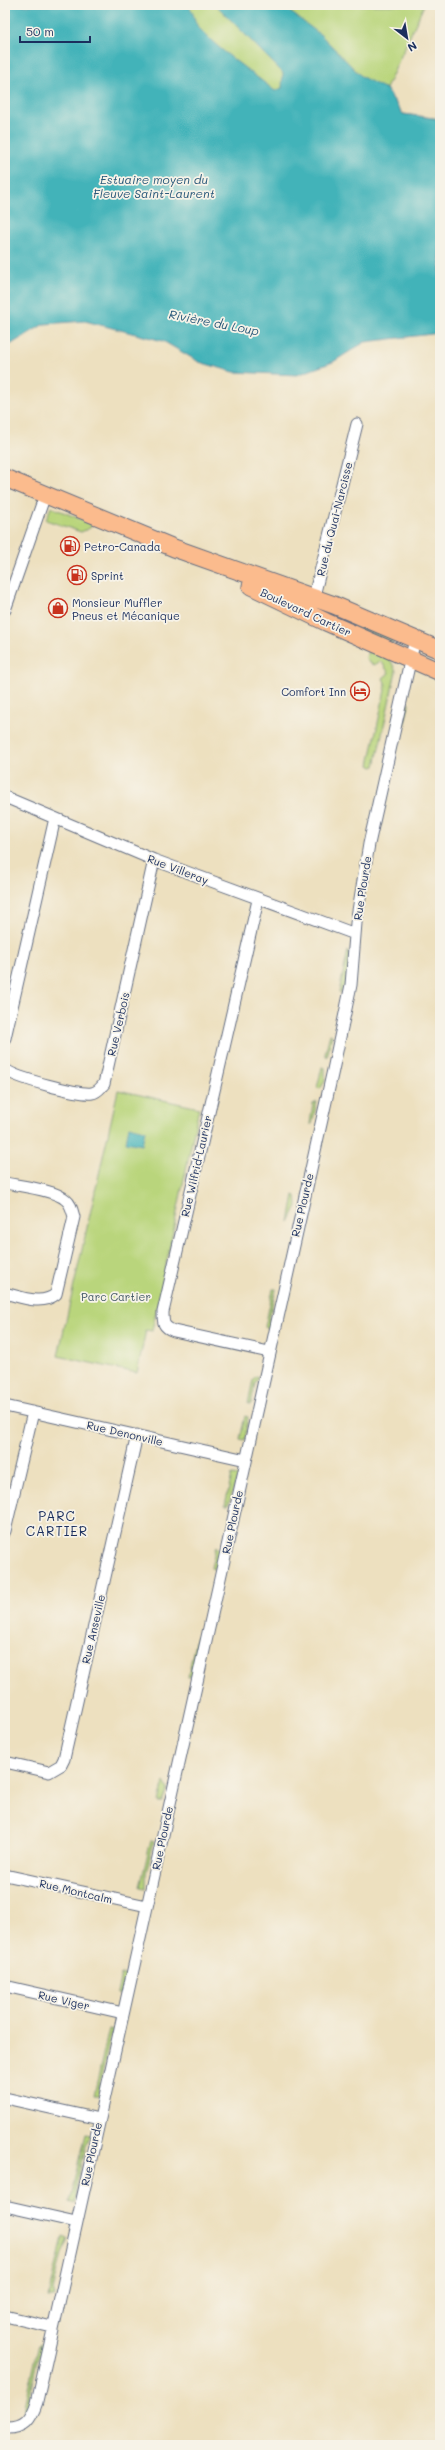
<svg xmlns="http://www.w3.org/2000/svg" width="445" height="2450" font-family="Mali,sans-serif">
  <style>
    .green { fill: #b9d57c; stroke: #6a826d }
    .water { fill: #42b3b9; stroke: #2e718c }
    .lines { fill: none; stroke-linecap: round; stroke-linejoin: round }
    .stream { stroke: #42b3b9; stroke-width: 3 }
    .minor-casing { stroke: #646d80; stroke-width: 13 }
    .primary-casing { stroke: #646d80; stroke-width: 19 }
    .minor { stroke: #fff; stroke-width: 11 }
    .primary { stroke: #fbbb8d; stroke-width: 17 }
    .labels { text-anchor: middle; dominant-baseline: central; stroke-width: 3.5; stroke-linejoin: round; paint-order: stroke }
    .street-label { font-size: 11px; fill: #1b2f5e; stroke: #f7f3e8 }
    .poi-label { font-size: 11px; fill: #1b2f5e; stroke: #f7f3e8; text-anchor: start }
    .park-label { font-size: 11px; fill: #425866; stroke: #f7f3e8 }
    .water-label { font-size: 12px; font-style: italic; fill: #275779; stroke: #f7f3e8 }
    .quarter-label { font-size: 13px; letter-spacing: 1px; fill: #1b2f5e; stroke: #f7f3e8 }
  </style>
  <rect width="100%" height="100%" fill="#f7f3e8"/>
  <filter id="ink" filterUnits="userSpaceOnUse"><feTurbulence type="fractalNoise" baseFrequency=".025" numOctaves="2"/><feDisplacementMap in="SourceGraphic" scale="8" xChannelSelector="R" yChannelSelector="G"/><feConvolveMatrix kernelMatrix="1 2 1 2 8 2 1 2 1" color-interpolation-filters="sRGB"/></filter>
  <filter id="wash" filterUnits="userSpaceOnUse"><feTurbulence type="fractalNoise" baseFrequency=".012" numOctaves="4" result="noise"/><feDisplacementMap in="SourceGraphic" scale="16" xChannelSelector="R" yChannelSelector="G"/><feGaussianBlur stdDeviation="0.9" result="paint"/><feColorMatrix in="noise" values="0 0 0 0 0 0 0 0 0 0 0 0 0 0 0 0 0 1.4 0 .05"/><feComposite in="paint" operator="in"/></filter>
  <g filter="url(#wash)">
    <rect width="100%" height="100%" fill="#ede0bf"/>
    <path class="green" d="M166,5H424L386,89L403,114L440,119V286Z
      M51,507L92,524L90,528L81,532L46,520Z
      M328,611L393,639L391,644L326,615Z
      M368,650L390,659L396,671L375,766L372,767L369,765L386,685L383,678L389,673L381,661L374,665L369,663L366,658Z
      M408,702L409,705L401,738L400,736Z
      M348,951L350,952L347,979L341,993L339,992Z
      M330,1034L332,1035L327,1057L325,1054Z
      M322,1067L325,1068V1081L320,1089L317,1088Z
      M118,1090L199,1108L152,1331L146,1330L137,1373L58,1356Z
      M317,1102L312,1124H310L313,1104Z
      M294,1195L296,1196L297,1206L289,1222Z
      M273,1289H276L269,1319L271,1326L268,1329L265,1327Z
      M256,1376L259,1377L255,1383L251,1404H248L253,1379Z
      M245,1416L248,1417L245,1440L240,1439Z
      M232,1475L238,1476L228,1505H225Z
      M216,1546L220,1551L218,1564L214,1569L211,1568Z
      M196,1637L199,1638L194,1672L190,1677H188Z
      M164,1782L168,1789L163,1802H159Z
      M151,1840L154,1841L146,1873V1888L140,1887Z
      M121,1974L126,1976L122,1995L117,1994Z
      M109,2029L114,2030L109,2043L99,2086L100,2095H94Z
      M86,2134L91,2135L86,2146L76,2190V2204L70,2202Z
      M63,2237L68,2239L62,2253L53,2291L55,2297H49Z
      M39,2344L44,2345L39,2356L30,2397V2412L24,2411Z"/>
    <path class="water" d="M5,5H187C195,10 193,23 200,29C222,53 249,70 275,91L282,88L283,73L216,5H281L321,35L362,77L386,89L403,114L440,119V333L365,342L333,362L297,375L234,372L199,362L163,341L85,321L44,324L5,348Z
      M129,1126L145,1130L142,1145L126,1142Z"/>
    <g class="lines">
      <path class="stream" d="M440,969V1028"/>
    </g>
  </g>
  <g filter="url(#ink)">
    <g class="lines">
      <defs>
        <path id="minor" d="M312,604L357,424
          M5,610L45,495
          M5,797L154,860L355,934
          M258,900L163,1312C163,1323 163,1327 174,1331L269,1352
          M5,1038L55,818
          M5,1069C14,1078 80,1095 92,1093C98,1092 100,1088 104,1084L154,860
          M5,1183C20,1186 56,1190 66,1200C71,1204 72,1210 74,1217L56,1294C42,1306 21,1297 5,1293
          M5,1406L246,1460
          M5,1531L33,1412
          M5,1762L49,1772L61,1765L64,1759L137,1435
          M5,1875L147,1906
          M5,1986L123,2013
          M5,2098L99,2119
          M5,2206L76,2222
          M5,2316L52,2327
          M5,2428C25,2429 31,2420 37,2402L333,1070L351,985L356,923L369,844L415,639"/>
        <path id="primary" d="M5,478L174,548L334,605L440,650
          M251,586L326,622L440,672"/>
      </defs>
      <use href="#minor" class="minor-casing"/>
      <use href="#primary" class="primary-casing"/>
      <use href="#minor" class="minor"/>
      <use href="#primary" class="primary"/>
    </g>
  </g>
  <defs>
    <symbol id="fuel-ring" viewBox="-11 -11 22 22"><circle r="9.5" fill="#f7f3e8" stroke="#c8321e" stroke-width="1.5"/><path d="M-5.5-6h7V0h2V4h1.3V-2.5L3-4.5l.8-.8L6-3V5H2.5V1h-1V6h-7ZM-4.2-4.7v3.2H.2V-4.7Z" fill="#c8321e"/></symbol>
    <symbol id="shop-ring" viewBox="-11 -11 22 22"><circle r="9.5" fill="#f7f3e8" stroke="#c8321e" stroke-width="1.5"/><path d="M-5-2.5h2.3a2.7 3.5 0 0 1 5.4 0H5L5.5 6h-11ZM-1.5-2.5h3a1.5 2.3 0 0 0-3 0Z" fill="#c8321e"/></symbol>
    <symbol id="hotel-ring" viewBox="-11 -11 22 22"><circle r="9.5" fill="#f7f3e8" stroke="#c8321e" stroke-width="1.5"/><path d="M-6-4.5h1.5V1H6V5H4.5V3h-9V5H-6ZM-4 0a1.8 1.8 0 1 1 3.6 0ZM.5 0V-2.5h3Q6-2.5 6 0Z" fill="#c8321e"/></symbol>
  </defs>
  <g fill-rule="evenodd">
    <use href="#fuel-ring" x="59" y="535" width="22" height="22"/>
    <use href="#fuel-ring" x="66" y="564" width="22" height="22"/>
    <use href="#shop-ring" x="47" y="597" width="22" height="22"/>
    <use href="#hotel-ring" x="349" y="680" width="22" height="22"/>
  </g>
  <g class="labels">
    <g class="street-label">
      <text transform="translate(334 519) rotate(-76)">Rue du Quai-Narcisse</text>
      <text transform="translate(306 612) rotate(25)">Boulevard Cartier</text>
      <text transform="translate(178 869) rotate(21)">Rue Villeray</text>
      <text transform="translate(362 888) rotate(-81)">Rue Plourde</text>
      <text transform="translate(118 1024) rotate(-77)">Rue Verbois</text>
      <text transform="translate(196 1166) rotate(-77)">Rue Wilfrid-Laurier</text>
      <text transform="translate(302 1205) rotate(-77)">Rue Plourde</text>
      <text transform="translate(125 1433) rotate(13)">Rue Denonville</text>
      <text transform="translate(232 1522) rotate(-78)">Rue Plourde</text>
      <text transform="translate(93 1629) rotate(-77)">Rue Anseville</text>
      <text transform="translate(162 1838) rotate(-78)">Rue Plourde</text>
      <text transform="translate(76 1891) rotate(13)">Rue Montcalm</text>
      <text transform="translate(64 2000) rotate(13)">Rue Viger</text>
      <text transform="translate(91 2154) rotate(-78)">Rue Plourde</text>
    </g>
    <g class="poi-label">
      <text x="84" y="546">Petro-Canada</text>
      <text x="91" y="575">Sprint</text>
      <text x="72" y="602">Monsieur Muffler<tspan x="72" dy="13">Pneus et Mécanique</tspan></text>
      <text x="346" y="691" text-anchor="end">Comfort Inn</text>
    </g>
    <g class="park-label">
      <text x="116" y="1296">Parc Cartier</text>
    </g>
    <g class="water-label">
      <text x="154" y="179">Estuaire moyen du<tspan x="154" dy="14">Fleuve Saint-Laurent</tspan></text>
      <text transform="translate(214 322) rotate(11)">Rivière du Loup</text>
    </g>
    <g class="quarter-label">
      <text x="57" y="1515">PARC<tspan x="57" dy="15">CARTIER</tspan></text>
    </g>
  </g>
  <rect width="445" height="2450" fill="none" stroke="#f7f3e8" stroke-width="20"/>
  <g transform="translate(407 38) rotate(149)" stroke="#f7f3e8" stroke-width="3" paint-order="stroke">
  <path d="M0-3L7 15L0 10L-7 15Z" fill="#1b2f5e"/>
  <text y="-6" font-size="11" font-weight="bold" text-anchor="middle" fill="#1b2f5e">N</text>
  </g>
  <path d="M20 36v6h70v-6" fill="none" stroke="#1b2f5e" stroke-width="2"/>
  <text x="26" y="36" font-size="12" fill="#1b2f5e" stroke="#f7f3e8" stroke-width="3" paint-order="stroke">50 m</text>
</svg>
